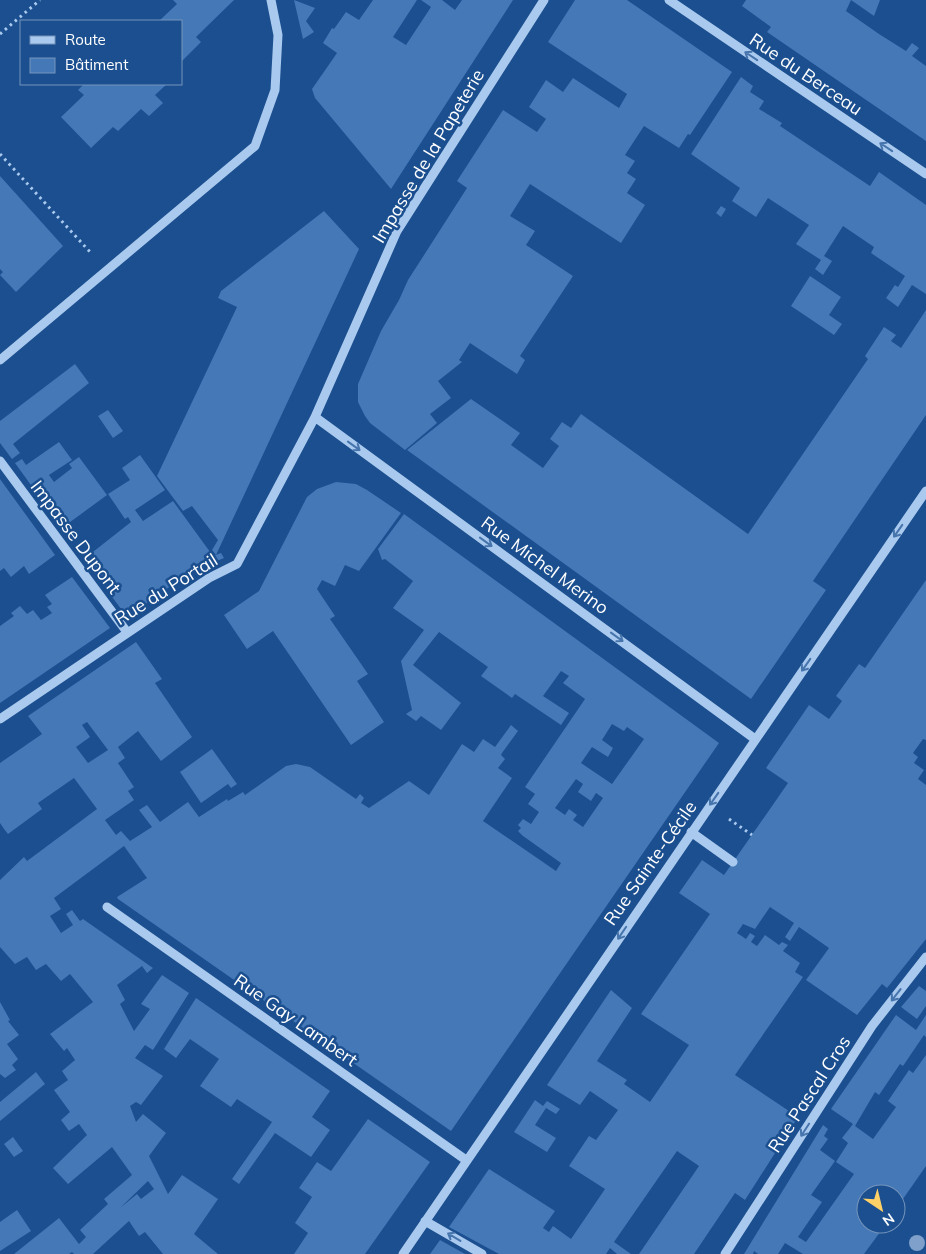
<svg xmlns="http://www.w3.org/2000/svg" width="926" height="1254" font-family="Mulish,sans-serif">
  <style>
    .building { fill: #4478b7; fill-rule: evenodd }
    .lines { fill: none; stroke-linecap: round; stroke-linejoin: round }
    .path { stroke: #a9c9ee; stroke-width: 3; stroke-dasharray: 2.5 4; stroke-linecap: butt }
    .minor { stroke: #a9c9ee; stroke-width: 9 }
    .tree { fill: #7ea0ca }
    .oneway { stroke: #4674ac }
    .labels { text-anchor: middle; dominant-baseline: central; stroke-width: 5; stroke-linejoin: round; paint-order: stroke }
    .street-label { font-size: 18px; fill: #fff; stroke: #1b4f8f }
  </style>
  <rect width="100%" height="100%" fill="#1b4f8f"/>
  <path class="building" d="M173,0H234L196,37L201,42L181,62V21H159L177,4Z
    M294,0L315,8L306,21L314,32L303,39Z
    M373,0H417L393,37L406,45L431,7L421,0H442L455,10L462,0H513L391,189L315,98L312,89L337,53L323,43L332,28L334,29L346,12L359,20Z
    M575,0H627L732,72L690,135L688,134L679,148L644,126L625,155L635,161L627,173L636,179L627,193L645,205L621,243L530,184L510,216L535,231L526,245L573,276L520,356L525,360L517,374L470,343L459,360L462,362L438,381L451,398L430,414L437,423L405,450L370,423L365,416L358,402V384L381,331L399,300L408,280L467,188L457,181L503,110L537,132L546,119L529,107L546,80L563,92L573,78L619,108L627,94L548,42Z
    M746,0H851L846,11L879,34L906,51L912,43L919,48L912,56L926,66V141L767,32L771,27L742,6Z
    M851,0H880L874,16Z
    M741,77L753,86L750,92L764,101L759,109L782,123L780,126L870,186L879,172L926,205V294L912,285L898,307L886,298L895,285L898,287L905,276L871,253L874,247L843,226L824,256L832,261L823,275L815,269L821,260L796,244L809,225L768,198L756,217L732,201L740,188L691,154Z
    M84,84H167L155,95L163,103L149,116L141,109L118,131L113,127L91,148L61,117L84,95L78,90Z
    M0,176L63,246L16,292L0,275L3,272L0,269Z
    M721,206L726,209L721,217L716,213Z
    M324,211L359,249L216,555L212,550L218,540L192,506L183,511L157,476L237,307L218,298L221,291Z
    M810,276L841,297L829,315L842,324L834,335L791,306Z
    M926,310V415L813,581L826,590L751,699L407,450L471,399L520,433L511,445L543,468L559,446L550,439L562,422L571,428L581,414L748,534L868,359L865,356L884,327L896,335L891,341L901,348Z
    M75,364L89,383L13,444L20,453L12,459L0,443V421Z
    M108,410L123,431L113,438L98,416Z
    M59,442L72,460L49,475L54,482L72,468L69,464L79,457L107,495L62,528L15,463L22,459L26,465Z
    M140,455L165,490L135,510L143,521L173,501L213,556L127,617L84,559L131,522L128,517L125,519L108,494L130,480L122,468Z
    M0,479L55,555L29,574L24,566L11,577L4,568L0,571Z
    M336,482L356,484L367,490L401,513L359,571L345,565L335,586L322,580L317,589L335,616L330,619L368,674L357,681L384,722L351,745L273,631L247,649L224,615L259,591L307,497L317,489Z
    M404,514L719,743L451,1131L118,899L117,897L147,878L124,846L54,898L61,909L50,916L61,933L73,925L66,914L72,910L80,921L83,919L153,968L147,973L142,966L117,985L125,1000L120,1004L134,1031L150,1009L141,1004L162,975L189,993L153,1050L145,1045L135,1058L163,1076L141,1105L136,1102L130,1106L136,1122L143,1114L166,1133L149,1156L168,1194L182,1175L218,1199L194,1234L218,1254H163L145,1232L139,1236L129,1221L93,1254H74L72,1252L69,1254H14L59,1218L79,1244L86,1237L80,1230L108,1204L104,1199L132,1175L112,1147L68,1184L53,1168L87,1135L79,1124L69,1131L61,1120L70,1112L54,1090L68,1080L62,1071L75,1060L67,1048L64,1051L50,1034L93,1002L70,974L61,981L46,964L36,970L27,957L15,964L0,947V880L24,857L27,861L97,809L74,778L38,803L42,809L8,834L4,829L0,823V763L42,734L28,716L136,642L162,679L155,683L192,737L161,761L138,731L118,747L125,758L118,763L134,787L128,791L134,800L105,820L116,835L121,831L130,841L152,827L139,810L147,805L160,822L188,802L199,817L227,799L228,801L243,792L245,795L286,766L296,764L310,767L356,799L360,794L364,798L361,803L369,808L409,781L429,795L462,744L474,752L483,739L495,747L511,725L518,731L502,753L501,755L505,759L498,768L512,778L483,821L556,871L561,863L523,836L518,831L521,828L518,825L523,819L531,824L539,812L528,804L535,794L525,787L585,699L563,683L569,676L561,671L543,696L569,713L561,725L515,694L512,698L481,676L488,667L439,632L413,665L461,703L441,730L421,716L416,721L406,714L412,710L401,661L424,630L393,608L413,581L385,559L382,560L378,549ZM87,722L108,750L88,763L76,747L90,737L82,725ZM612,724L624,731L627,727L644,739L612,784L581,763L592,747L608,757L613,748L602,740ZM576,779L583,784L578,792L591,801L596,793L603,798L583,827L573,820L577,815L569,809L565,815L555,808ZM148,1181L154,1189L141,1199L137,1194L120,1208Z
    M221,553L224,558L217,561L213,556Z
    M72,577L110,628L0,703V626L14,616L11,613L20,606L27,614L33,610L41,620L52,613L47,607L52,604L45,595Z
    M926,580V740L923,739L913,753L918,757L914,763L924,770L918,779L926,785V939L887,988L882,984L857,1015L806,980L829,948L799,927L790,941L785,937L794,923L770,907L755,929L743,924L737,933L746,939L750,933L755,936L751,942L757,946L765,935L779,945L782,942L788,945L783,951L800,963L795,972L803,977L735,1075L798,1117L745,1200L735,1193L694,1254H639L699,1166L677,1151L614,1242L631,1254H617L610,1248L606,1254H499L449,1227L489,1169L555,1211L543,1228L549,1232L553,1226L571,1239L605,1189L569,1166L589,1136L596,1140L618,1110L590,1091L580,1105L547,1085L611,990L632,1008L597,1061L627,1080L624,1084L650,1102L689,1045L641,1014L710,914L679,893L702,860L724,875L788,783L766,768L809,705L829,719L842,701L836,696L859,664L865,668Z
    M212,749L237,784L231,788L228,784L201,803L180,772Z
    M919,986L926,991V1006L917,1019L901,1007Z
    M196,998L330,1091L312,1117L330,1130L311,1157L275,1133L239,1184L232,1179L272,1122L237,1099L231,1107L200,1086L219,1059L190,1039L176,1058L164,1049Z
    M0,1002L10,1020L8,1021L19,1035L7,1044L18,1059L12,1065L16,1070L5,1078L0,1074Z
    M896,1015L916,1030L926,1015V1037L924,1035L903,1066L900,1064L879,1095L875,1092L855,1126L873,1139L896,1107L888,1101L909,1070L913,1073L926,1055V1166L896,1209V1194H866V1224H886L864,1254H803L785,1243L778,1254H758L754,1251L753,1254H744L823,1125L828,1129L824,1136L828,1139L820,1150L835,1161L811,1195L822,1202L798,1237L806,1242L854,1174L836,1162L848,1143L842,1138L853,1124L831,1109Z
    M36,1072L45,1084L0,1121V1102Z
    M535,1100L543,1106L547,1101L560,1109L556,1114L546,1108L535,1125L556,1138L547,1152L514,1132Z
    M368,1119L430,1162L365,1254H294L308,1233L295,1223L312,1197L299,1188L317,1162L331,1171Z
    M13,1137L23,1151L14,1157L4,1144Z
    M17,1210L31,1231L0,1251V1222Z
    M440,1240L465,1254H430Z"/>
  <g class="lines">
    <path class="path" d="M0,34L40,0
      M0,154L91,253
      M729,819L752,835"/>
    <path class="minor" d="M669,0L926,174
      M0,360L255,146L275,90L278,35L271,0
      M315,417L755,739
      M0,461L127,632
      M0,719L209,578L237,564L315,417L397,231L544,0
      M691,832L733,862
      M107,907L466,1160
      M425,1221L482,1254
      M403,1254L926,491
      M725,1254L872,1026L926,957"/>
  </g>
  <circle class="tree" cx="917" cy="1243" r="8"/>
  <defs><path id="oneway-shaft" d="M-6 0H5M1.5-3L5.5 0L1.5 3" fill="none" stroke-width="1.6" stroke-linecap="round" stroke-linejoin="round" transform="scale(1.25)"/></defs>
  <g class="oneway">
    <use href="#oneway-shaft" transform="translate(751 56) rotate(-146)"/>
    <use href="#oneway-shaft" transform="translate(886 147) rotate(-146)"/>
    <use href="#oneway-shaft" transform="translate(354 446) rotate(36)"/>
    <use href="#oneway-shaft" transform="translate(898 531) rotate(125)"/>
    <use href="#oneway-shaft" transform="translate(486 542) rotate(36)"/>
    <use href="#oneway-shaft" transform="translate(617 637) rotate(36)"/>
    <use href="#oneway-shaft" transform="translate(806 665) rotate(125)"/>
    <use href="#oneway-shaft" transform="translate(714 799) rotate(125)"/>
    <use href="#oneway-shaft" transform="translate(622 933) rotate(124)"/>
    <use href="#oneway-shaft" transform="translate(896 995) rotate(128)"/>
    <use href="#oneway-shaft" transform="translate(805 1130) rotate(123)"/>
    <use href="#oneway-shaft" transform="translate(454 1237) rotate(-149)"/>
  </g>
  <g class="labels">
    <g class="street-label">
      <text transform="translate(806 74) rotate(34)">Rue du Berceau</text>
      <text transform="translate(428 156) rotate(-59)">Impasse de la Papeterie</text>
      <text transform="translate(76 537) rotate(53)">Impasse Dupont</text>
      <text transform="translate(545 565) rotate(36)">Rue Michel Merino</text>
      <text transform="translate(166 589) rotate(-32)">Rue du Portail</text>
      <text transform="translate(650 863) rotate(-55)">Rue Sainte-Cécile</text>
      <text transform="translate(296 1020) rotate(35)">Rue Gay Lambert</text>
      <text transform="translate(809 1094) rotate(-57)">Rue Pascal Cros</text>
    </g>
  </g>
  <rect x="20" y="20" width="162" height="65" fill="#1b4f8f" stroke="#7695bc"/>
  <rect x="30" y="36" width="25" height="8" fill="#a9c9ee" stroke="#7695bc"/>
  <text x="65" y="45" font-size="15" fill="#ffffff">Route</text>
  <rect x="30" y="58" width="25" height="15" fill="#4478b7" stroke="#7695bc"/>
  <text x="65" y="70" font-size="15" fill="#ffffff">Bâtiment</text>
  <g transform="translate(881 1209) rotate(145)"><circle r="24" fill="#1b4f8f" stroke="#7695bc"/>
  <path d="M0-4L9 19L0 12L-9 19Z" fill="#ffd166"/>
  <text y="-8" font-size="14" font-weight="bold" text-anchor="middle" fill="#ffffff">N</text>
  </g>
</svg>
